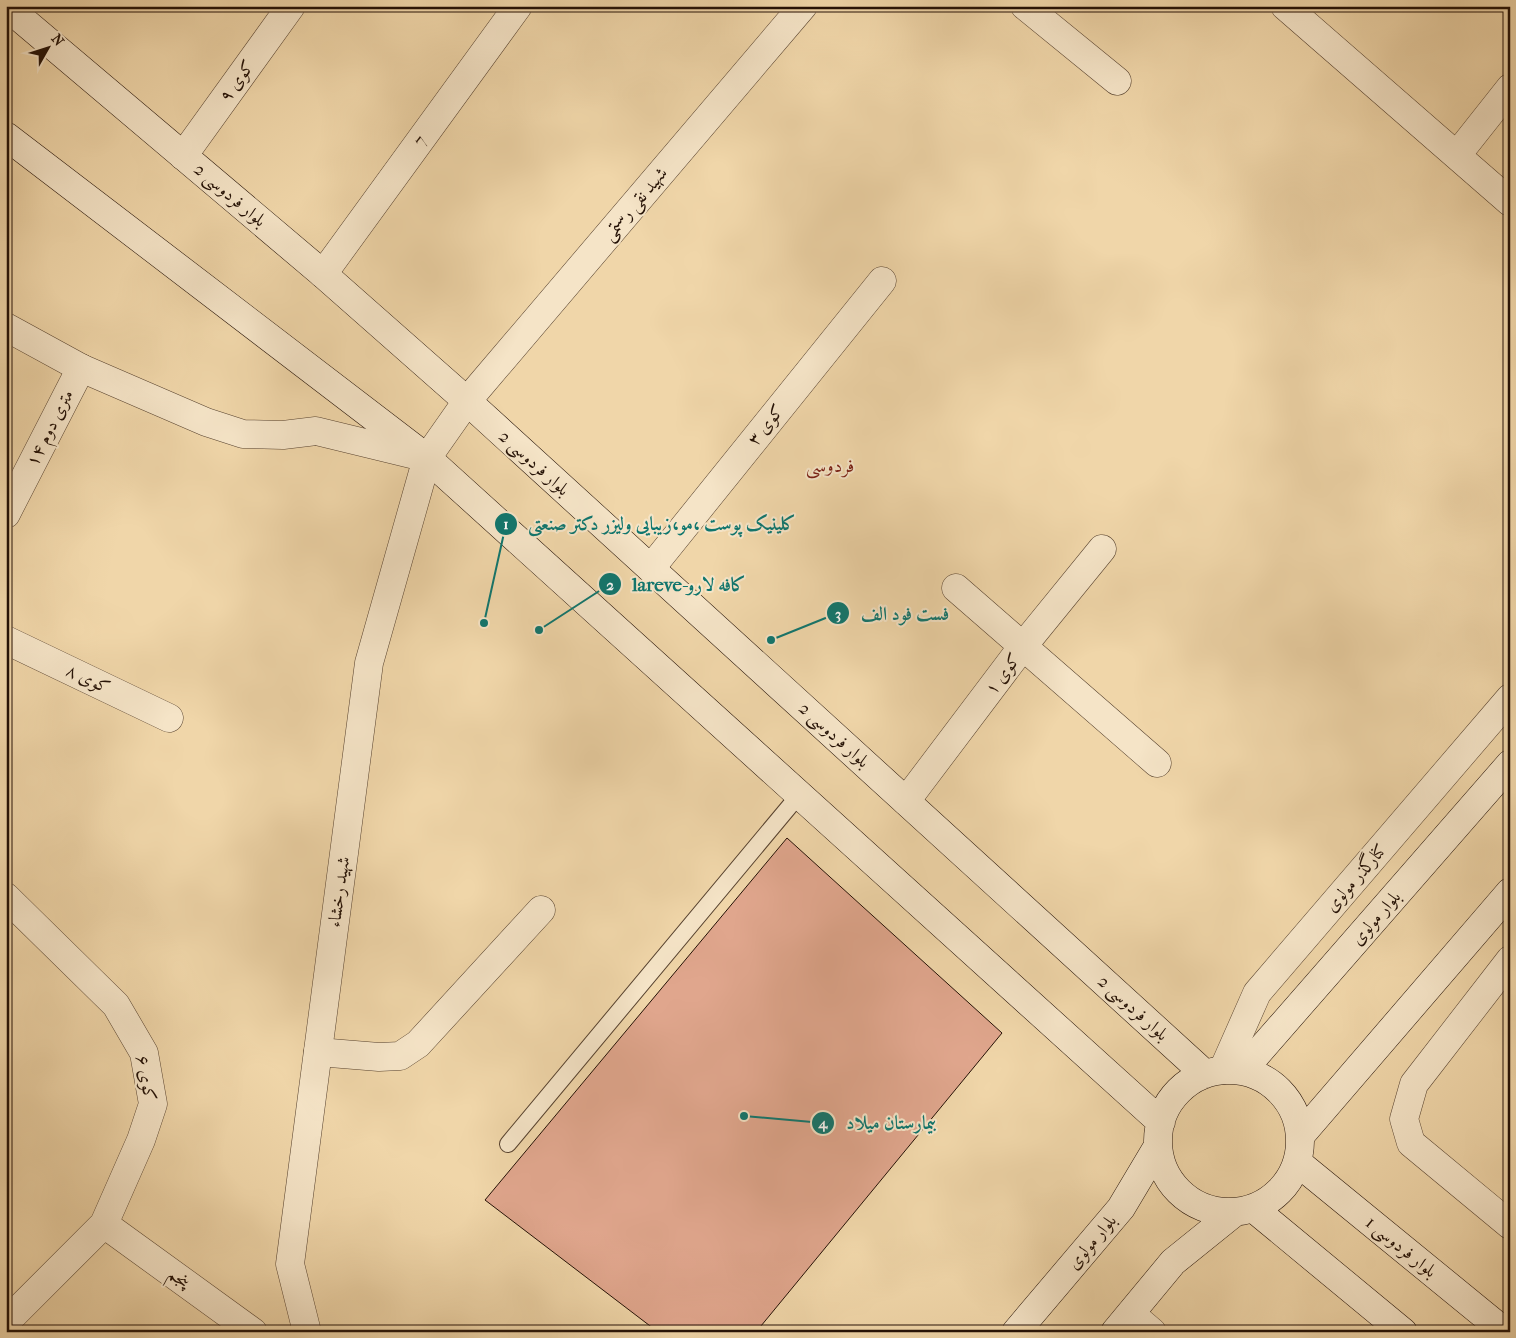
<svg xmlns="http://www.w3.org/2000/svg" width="1516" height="1338" font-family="'IM FELL French Canon',Amiri,serif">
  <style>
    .building { fill: #e0a68d; stroke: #241106 }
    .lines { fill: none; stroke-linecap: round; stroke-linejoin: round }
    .service-casing { stroke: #57422f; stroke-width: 18 }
    .minor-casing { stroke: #57422f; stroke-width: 29 }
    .tertiary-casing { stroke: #57422f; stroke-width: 29 }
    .secondary-casing { stroke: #241106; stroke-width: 29 }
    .service { stroke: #f5e4c7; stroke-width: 16 }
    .minor { stroke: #f5e4c7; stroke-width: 28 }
    .tertiary { stroke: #f5e4c7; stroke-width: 28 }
    .secondary { stroke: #f5e4c7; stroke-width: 28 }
    .labels { text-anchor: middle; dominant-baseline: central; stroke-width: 4; stroke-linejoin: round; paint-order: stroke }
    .street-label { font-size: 18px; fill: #241106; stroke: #f5e4c7 }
    .neighbourhood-label { font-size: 19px; fill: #7a1f14; stroke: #f5e4c7 }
    .leader { fill: none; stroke: #0f766e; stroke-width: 2 }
    .callout-dot { fill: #0f766e; stroke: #f5e4c7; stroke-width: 2 }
    .mark-label { font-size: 15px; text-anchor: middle; font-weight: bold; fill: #fff }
    .callout-label { font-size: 19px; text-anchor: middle; font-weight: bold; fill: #0f766e; stroke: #f5e4c7; stroke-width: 4; stroke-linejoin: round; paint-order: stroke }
  </style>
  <rect width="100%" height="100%" fill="#f0d6a9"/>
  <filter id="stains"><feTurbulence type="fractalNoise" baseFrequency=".004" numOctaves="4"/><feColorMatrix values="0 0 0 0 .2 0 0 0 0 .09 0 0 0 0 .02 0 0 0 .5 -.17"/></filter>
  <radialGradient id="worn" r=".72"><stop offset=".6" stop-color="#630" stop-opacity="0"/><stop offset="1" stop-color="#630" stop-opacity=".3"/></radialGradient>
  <path class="building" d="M787,838L1002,1033L756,1332H658L485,1200Z"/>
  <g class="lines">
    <defs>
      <path id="service" d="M508,1144L799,795"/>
      <g id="minor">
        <path d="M1025,6L1117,81"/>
        <path d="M1285,6L1510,202"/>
        <path d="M1457,155L1510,88"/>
        <path d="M183,156L291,6"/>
        <path id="s1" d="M323,274L518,6"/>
        <path d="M6,327L81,368L206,422L243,434L283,435L316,431L427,458L369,663L290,1264L307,1332"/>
        <path d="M6,514L81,368"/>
        <path d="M651,568L882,281"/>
        <path d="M956,588L1157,763"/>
        <path d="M6,640L169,718"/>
        <path d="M906,801L1023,646L1102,549"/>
        <path d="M6,897L116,1005L144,1053L153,1104L141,1140L104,1224L6,1322"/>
        <path d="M1510,960L1414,1084L1404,1119L1411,1143L1510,1225"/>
        <path d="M318,1052L379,1057L400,1056L418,1044L541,910"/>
        <path d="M1223,1070L1257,993L1510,698"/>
        <path d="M104,1224L253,1332"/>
        <path d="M1131,1314L1152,1332"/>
      </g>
      <path id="tertiary" d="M427,458L467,401L803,6"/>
      <path id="secondary" d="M6,6L323,274L467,401L1205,1074
        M6,136L427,458L1161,1122
        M1158 1141a71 71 0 1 1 142 0a71 71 0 1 1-142 0Z
        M1242,1071L1510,764
        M1300,1136L1510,892
        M1297,1162L1505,1332
        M1253,1208L1403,1332
        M1016,1332L1121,1208L1158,1146
        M1115,1332L1173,1262L1235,1212"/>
    </defs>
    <use href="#service" class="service-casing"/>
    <use href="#minor" class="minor-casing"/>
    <use href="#tertiary" class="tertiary-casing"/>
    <use href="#secondary" class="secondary-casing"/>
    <use href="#service" class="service"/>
    <use href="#minor" class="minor"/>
    <use href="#tertiary" class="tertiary"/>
    <use href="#secondary" class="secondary"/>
  </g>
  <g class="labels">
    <g class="street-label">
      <text transform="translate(237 81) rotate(-54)">کوی ۹</text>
      <text stroke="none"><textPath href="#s1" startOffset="165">7</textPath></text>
      <text transform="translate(230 195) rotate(40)">بلوار فردوسی 2</text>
      <text transform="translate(635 204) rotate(-50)">شهید نقی رستمی</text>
      <text transform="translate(766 425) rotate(-51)">کوی ۳</text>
      <text transform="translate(50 428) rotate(-63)">۱۴ متری دوم</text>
      <text transform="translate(534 463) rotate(42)">بلوار فردوسی 2</text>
      <text transform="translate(1003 674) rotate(-53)">کوی ۱</text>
      <text transform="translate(88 679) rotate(25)">کوی ۸</text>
      <text transform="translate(834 735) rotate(42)">بلوار فردوسی 2</text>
      <text transform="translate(1356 878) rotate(-49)">کنارگذر مولوی</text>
      <text transform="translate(339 892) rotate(-82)">شهید رخشاء</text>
      <text transform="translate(1376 918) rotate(-49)">بلوار مولوی</text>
      <text transform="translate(1133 1008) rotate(42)">بلوار فردوسی 2</text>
      <text transform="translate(146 1078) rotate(80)">کوی ۶</text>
      <text transform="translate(1092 1242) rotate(-50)">بلوار مولوی</text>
      <text transform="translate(1401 1247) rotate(39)">بلوار فردوسی 1</text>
      <text transform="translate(179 1278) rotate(36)">پنجم</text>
    </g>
    <g class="neighbourhood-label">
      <text x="830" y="466">فردوسی</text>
    </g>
  </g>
  <path class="leader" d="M484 623L506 524M539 630L610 584M771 640L838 613M744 1116L823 1123"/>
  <g class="callout-dot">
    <circle cx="484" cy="623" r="5"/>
    <circle cx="539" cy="630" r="5"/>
    <circle cx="771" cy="640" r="5"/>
    <circle cx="744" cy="1116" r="5"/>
    <circle cx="506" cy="524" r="12"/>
    <circle cx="610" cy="584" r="12"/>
    <circle cx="838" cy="613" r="12"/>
    <circle cx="823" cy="1123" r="12"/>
  </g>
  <g class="mark-label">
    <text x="506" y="529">1</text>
    <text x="610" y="590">2</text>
    <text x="838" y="619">3</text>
    <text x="823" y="1128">4</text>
  </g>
  <g class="callout-label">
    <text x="662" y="530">کلینیک پوست ،مو،زیبایی ولیزر دکتر صنعتی</text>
    <text x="689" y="591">lareve-کافه لارو</text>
    <text x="905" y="620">فست فود الف</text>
    <text x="891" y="1129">بیمارستان میلاد</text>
  </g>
  <rect width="1516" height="1338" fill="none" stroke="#f0d6a9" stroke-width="25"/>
  <rect x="8" y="8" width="1501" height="1323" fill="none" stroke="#241106" stroke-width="2.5"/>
  <rect x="12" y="12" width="1491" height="1313" fill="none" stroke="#241106"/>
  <g transform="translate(48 48) rotate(51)" stroke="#f5e4c7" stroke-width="4" paint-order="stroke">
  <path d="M0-4L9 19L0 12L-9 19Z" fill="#241106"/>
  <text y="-8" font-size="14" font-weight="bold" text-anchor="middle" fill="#241106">N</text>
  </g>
  <rect width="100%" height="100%" filter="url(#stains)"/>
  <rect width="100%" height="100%" fill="url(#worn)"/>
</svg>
